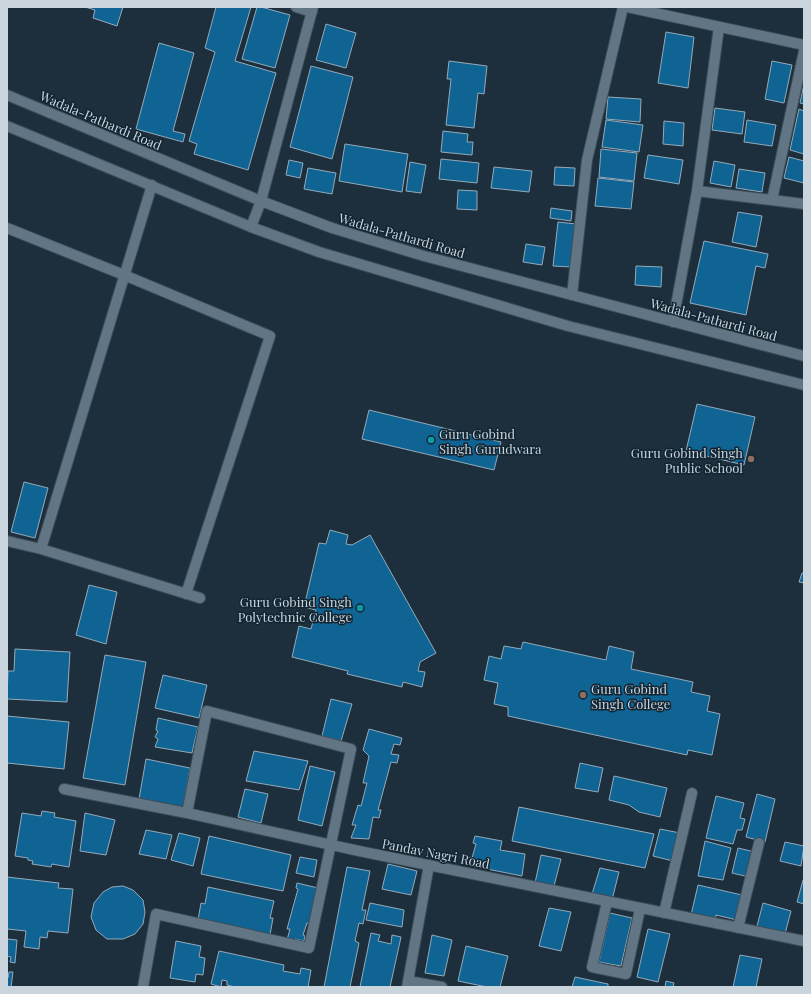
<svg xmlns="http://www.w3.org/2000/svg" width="811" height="994" font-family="'Playfair Display',serif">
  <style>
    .building { fill: #0f6494; stroke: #94aaba }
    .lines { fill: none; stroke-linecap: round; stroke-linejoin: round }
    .street-casing { stroke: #3d4c57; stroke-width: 12 }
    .secondary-casing { stroke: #3d4c57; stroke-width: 12 }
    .street { stroke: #617585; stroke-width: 10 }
    .secondary { stroke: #617585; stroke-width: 10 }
    .culture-dot { fill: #0f9aa8; stroke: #132532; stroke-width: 1.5 }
    .education-dot { fill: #8d6e63; stroke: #132532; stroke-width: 1.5 }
    .labels { text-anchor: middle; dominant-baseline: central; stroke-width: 3; stroke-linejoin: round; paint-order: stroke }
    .street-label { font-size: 13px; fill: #c9d4dd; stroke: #132532 }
    .poi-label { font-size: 13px; fill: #c9d4dd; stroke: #132532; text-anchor: start }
  </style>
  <rect width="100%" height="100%" fill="#1d2f3c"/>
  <path class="building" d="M85,7H123L117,26L93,18L95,10Z
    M216,7H251L235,61L276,73L248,170L194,154L197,144L189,141L215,52L205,48Z
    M257,7H261L290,15L275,68L242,59Z
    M326,24L356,33L346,68L316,60Z
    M666,32L694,37L688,88L658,83Z
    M159,43L194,53L173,131L185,134L183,142L136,129Z
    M449,61L487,66L484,94L478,93L474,128L446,125L451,79H447Z
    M772,61L792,65L784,103L765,99Z
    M311,66L353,77L332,159L290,147Z
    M804,84V104L800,103Z
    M608,97L641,99L640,122L606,119Z
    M715,108L745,112L742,134L712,130Z
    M799,109L804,111V154L790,150Z
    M606,120L643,125L639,152L602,147Z
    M747,120L776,125L772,146L744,142Z
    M664,121L684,123L683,146L663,144Z
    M443,131L468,134L467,142H473L472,155L441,152Z
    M345,144L408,154L402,192L339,181Z
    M601,149L637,153L634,181L599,177Z
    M648,155L683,160L679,184L644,178Z
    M789,157L804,161V183L784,178Z
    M441,159L479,163L477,183L439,179Z
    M289,160L303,163L300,178L286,175Z
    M714,161L735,165L731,187L710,183Z
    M410,162L426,165L421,193L406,191Z
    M494,167L532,171L529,192L491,188Z
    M555,167L575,168L574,186L554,185Z
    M308,168L336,173L332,194L304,189Z
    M739,169L765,173L762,192L736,188Z
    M598,178L634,182L631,209L595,206Z
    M458,190L477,191V210L457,209Z
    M551,208L572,211L571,221L550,218Z
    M738,212L762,216L756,247L732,242Z
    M558,222L576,224L571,267L553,266Z
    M704,241L768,254L765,268L756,266L746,315L690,303Z
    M526,244L545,247L542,265L523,262Z
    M636,266L662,267L661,287L635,285Z
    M697,404L755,417L744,465L686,451Z
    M369,410L501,442L494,470L362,439Z
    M24,482L48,488L35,538L11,532Z
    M330,530L348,535L346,544L352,545L370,535L436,653L420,662L418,671L425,672L422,687L403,682L402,687L347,674L348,671L292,657L299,626L311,629L316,610L304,607L319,543L326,544Z
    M802,573H804V583L799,582Z
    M89,585L117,592L106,644L76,635Z
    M523,642L606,660L609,646L634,652L631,669L693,682L691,692L710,696L707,711L720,714L712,755L688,750L687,755L508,716V707L494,704L498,683L484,680L489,656L501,659L504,646L521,649Z
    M15,649L70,652L67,702L7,699L8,671H14Z
    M105,655L146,662L125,785L83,778Z
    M163,675L207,685L199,718L155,708Z
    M331,699L352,704L341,741L322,736Z
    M7,716L69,722L64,769L7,763Z
    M158,718L198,727L192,753L155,747L158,739L155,737L158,731L156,730Z
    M369,729L402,738L400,745L394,744L391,754L399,755L397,763L391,762L378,810H381L379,818L373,817L369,839L351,838L356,825H352L358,805L361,806L367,783H363L369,756L363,750Z
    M254,751L308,761L299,790L246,781Z
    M146,759L190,768L183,808L139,799Z
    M580,763L603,768L598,792L575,788Z
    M310,766L335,772L322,826L298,820Z
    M614,776L667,788L660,817L639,812L629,805L609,800Z
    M245,789L268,794L261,823L238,817Z
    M757,794L775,799L765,842L746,837Z
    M716,796L744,803L740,818L745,819L742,830H737L733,844L706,838Z
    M519,807L654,834L645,868L512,841Z
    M42,811L55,813L54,817L76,821L69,867L52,864L51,867L32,864L33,861L28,860V858L15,856L22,813L41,816Z
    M85,813L115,820L106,855L80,851Z
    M660,829L680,833L673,861L653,856Z
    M146,830L172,835L166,859L139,854Z
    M179,833L200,838L193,866L171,860Z
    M209,836L291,855L283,891L201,874Z
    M475,836L502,841L500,850L525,854L522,876L467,865L469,857L472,858L476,844L473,843Z
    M705,841L731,848L723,880L698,876Z
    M785,842L804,846L801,866L780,861Z
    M738,848L755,852L749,877L732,873Z
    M541,855L561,859L554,886L535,883Z
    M300,857L317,860L314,877L296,873Z
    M388,864L417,871L411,895L382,889Z
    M347,867L370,871L362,910H366L363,924L359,923L355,941L359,943L350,987H324Z
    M600,868L619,872L612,900L592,894Z
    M7,877L59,883L58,888L73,889L68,933L48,931L47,938L40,937L39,949L24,947L26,931L7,929Z
    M803,880H804V904L797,902Z
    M297,883L318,888L311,924L307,923L303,935L305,936L304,941L295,939L294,942L287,940L290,929H287L298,889L296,888Z
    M698,885L742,895L737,920L716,915L715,920L691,915Z
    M123,886L133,890L143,900L145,912L143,924L135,934L123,939H107L96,930L91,917L94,903L103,892L112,887Z
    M208,887L274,901L270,918H273L270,935L198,920L201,903L205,904Z
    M370,903L404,910L402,927L366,920Z
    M763,903L791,911L785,934L757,926Z
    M549,908L571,912L561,951L539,946Z
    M610,913L632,918L621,966L599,962Z
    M648,929L670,934L658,982L637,977Z
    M371,933L380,935L378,941L391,944L392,935L401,937L390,987H360Z
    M432,935L452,940L444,976L425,973Z
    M7,939L17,940L15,963L10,962L11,957L7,956Z
    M176,941L201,946L199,957L205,958L203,975L196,974L195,982L170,978Z
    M466,946L508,956L500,987H487L458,981Z
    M219,951L284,965L283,971L300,974L301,968L311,970L308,987H235L227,985V981L222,980L221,987L211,984Z
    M740,955L762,959L756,987H733Z
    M9,972H13L11,987H7V977L8,978Z
    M575,977L608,984V987H572Z
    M666,981L674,983L673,987H665Z"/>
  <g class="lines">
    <defs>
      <path id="street" d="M296,7L312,12
        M627,7L804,45
        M697,191L804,204
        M772,200L804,51
        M251,227L261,201L313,7
        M7,228L124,275L270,336L186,594
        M572,295L587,160L623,7
        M673,322L697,191L719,27
        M7,541L41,549L200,598
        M41,549L152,185
        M64,789L187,813L359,851L804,941
        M607,902L592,967L626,974L640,909
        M664,913L692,793
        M738,928L759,843
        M408,981L442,987
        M143,987L156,914L309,948L351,749L207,711L187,813
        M407,987L429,865"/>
      <path id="secondary" d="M7,95L261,201L332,228L424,256L804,356
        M7,126L251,227L319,252L568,326L804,385"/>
    </defs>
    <use href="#street" class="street-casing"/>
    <use href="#secondary" class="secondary-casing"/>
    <use href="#street" class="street"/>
    <use href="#secondary" class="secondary"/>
  </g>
  <g class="culture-dot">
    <circle cx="431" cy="440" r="4"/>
    <circle cx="360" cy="608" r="4"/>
  </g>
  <g class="education-dot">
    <circle cx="751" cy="459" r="4"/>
    <circle cx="583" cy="695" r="4"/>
  </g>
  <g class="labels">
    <g class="street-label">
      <text transform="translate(101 120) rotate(23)">Wadala-Pathardi Road</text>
      <text transform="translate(402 235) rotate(16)">Wadala-Pathardi Road</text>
      <text transform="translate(714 319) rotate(15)">Wadala-Pathardi Road</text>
      <text transform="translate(436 853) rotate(11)">Pandav Nagri Road</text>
    </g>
    <g class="poi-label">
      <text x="439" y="433">Guru Gobind<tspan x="439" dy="15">Singh Gurudwara</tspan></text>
      <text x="743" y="452" text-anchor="end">Guru Gobind Singh<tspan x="743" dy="15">Public School</tspan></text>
      <text x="352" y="601" text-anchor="end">Guru Gobind Singh<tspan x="352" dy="15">Polytechnic College</tspan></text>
      <text x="591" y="688">Guru Gobind<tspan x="591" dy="15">Singh College</tspan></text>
    </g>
  </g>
  <rect width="811" height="994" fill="none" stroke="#c9d4dd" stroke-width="16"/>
</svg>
